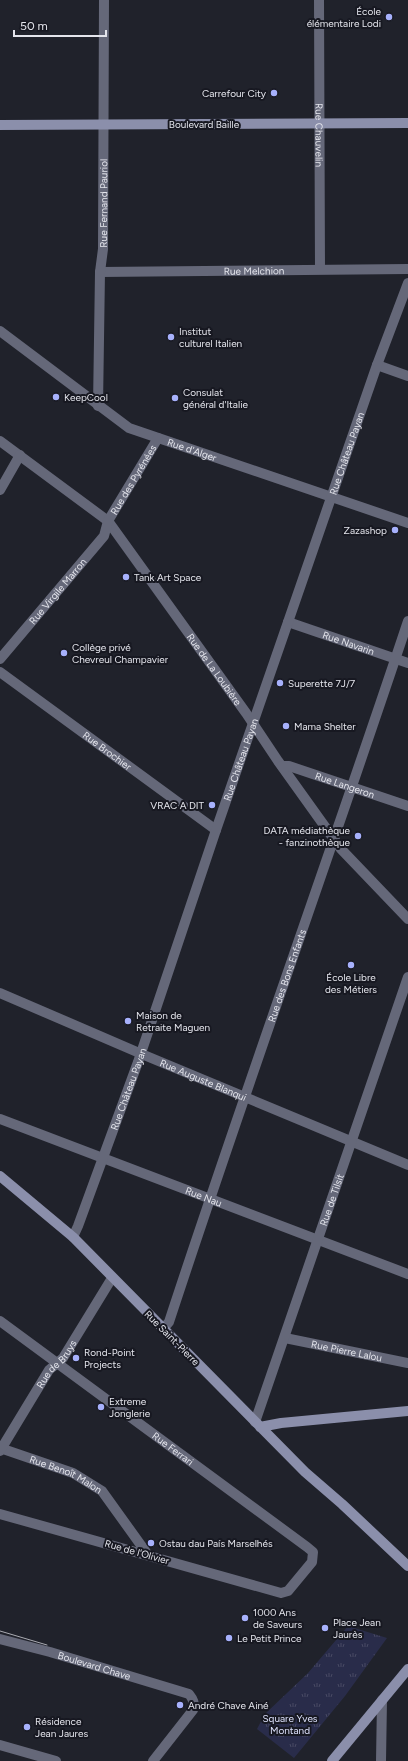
<svg xmlns="http://www.w3.org/2000/svg" width="408" height="1761" font-family="Figtree,sans-serif">
  <style>
    .grass { fill: url(#grass-tufts) }
    .lines { fill: none; stroke-linecap: round; stroke-linejoin: round }
    .street { stroke: #656879; stroke-width: 10 }
    .secondary { stroke: #8b8fab; stroke-width: 10 }
    .tram { stroke: #aaabb2; stroke-width: 1 }
    .poi-dot { fill: #a7b1fc; stroke: #171821; stroke-width: 1.5 }
    .labels { text-anchor: middle; dominant-baseline: central; stroke-width: 4; stroke-linejoin: round; paint-order: stroke }
    .poi-label { font-size: 10px; fill: #e4e5ec; stroke: #171821; text-anchor: start }
    .street-label { font-size: 10px; fill: #e4e5ec; stroke: #171821 }
    .park-label { font-size: 10px; fill: #dce0fb; stroke: #171821 }
  </style>
  <defs>
    <pattern id="grass-tufts" width="24" height="20" patternUnits="userSpaceOnUse"><rect width="24" height="20" fill="#292c4a"/><path d="M3 7l-1-3M5 7V3M7 7l1-3M15 17l-1-3M17 17v-4M19 17l1-3" fill="none" stroke="#484a64"/></pattern>
  </defs>
  <rect width="100%" height="100%" fill="#20222b"/>
  <path class="grass" d="M348,1626L387,1638L345,1696L294,1758L257,1729L265,1714L308,1673Z"/>
  <g class="lines">
    <g class="street">
      <path id="s1" d="M319,0L320,269"/>
      <path id="s2" d="M100,272L408,269"/>
      <path id="s3" d="M0,331L129,428L408,523"/>
      <path d="M377,365L408,376"/>
      <path id="s4" d="M98,406L100,272L103,249L104,0"/>
      <path id="s5" d="M0,441L108,521L246,713L278,761L341,849L408,919"/>
      <path d="M0,490L20,455"/>
      <path id="s6" d="M288,622L408,663"/>
      <path id="s7" d="M0,659L104,536L108,521L158,438"/>
      <path id="s8" d="M0,672L216,830"/>
      <path id="s9" d="M282,766H289L408,806"/>
      <path id="s10" d="M0,993L144,1055L408,1165"/>
      <path id="s11" d="M0,1119L408,1274"/>
      <path id="s12" d="M73,1237L78,1226L138,1062L216,830L377,365L408,283"/>
      <path id="s13" d="M0,1321L307,1547L313,1552L312,1562L288,1591L281,1593L0,1514"/>
      <path id="s14" d="M163,1329L169,1322C246,1087 330,855 408,621"/>
      <path id="s15" d="M285,1338L408,1363"/>
      <path id="s16" d="M255,1422L408,977"/>
      <path id="s17" d="M0,1448L73,1473L102,1491L148,1555"/>
      <path id="s18" d="M0,1451L49,1370L63,1358L112,1278"/>
      <path id="s19" d="M0,1639L50,1652L189,1694C193,1699 195,1703 193,1710L153,1761"/>
      <path d="M0,1745L56,1761"/>
      <path d="M381,1761L382,1700"/>
    </g>
    <path class="secondary" d="M0,125L408,123
      M0,1176L73,1237L305,1472L342,1504L408,1566
      M260,1427L281,1423L408,1411
      M332,1761L408,1669"/>
    <path class="tram" d="M0,1631L47,1645"/>
  </g>
  <g class="poi-dot">
    <circle cx="389" cy="17" r="4"/>
    <circle cx="274" cy="93" r="4"/>
    <circle cx="171" cy="337" r="4"/>
    <circle cx="56" cy="397" r="4"/>
    <circle cx="175" cy="398" r="4"/>
    <circle cx="395" cy="530" r="4"/>
    <circle cx="126" cy="577" r="4"/>
    <circle cx="64" cy="653" r="4"/>
    <circle cx="280" cy="683" r="4"/>
    <circle cx="286" cy="726" r="4"/>
    <circle cx="212" cy="805" r="4"/>
    <circle cx="358" cy="836" r="4"/>
    <circle cx="351" cy="965" r="4"/>
    <circle cx="128" cy="1021" r="4"/>
    <circle cx="76" cy="1358" r="4"/>
    <circle cx="101" cy="1407" r="4"/>
    <circle cx="151" cy="1543" r="4"/>
    <circle cx="245" cy="1618" r="4"/>
    <circle cx="325" cy="1628" r="4"/>
    <circle cx="229" cy="1638" r="4"/>
    <circle cx="180" cy="1705" r="4"/>
    <circle cx="27" cy="1727" r="4"/>
  </g>
  <g class="labels">
    <g class="poi-label">
      <text x="381" y="11" text-anchor="end">École<tspan x="381" dy="12">élémentaire Lodi</tspan></text>
      <text x="266" y="93" text-anchor="end">Carrefour City</text>
      <text x="179" y="331">Institut<tspan x="179" dy="12">culturel Italien</tspan></text>
      <text x="183" y="392">Consulat<tspan x="183" dy="12">général d'Italie</tspan></text>
      <text x="64" y="397">KeepCool</text>
      <text x="387" y="530" text-anchor="end">Zazashop</text>
      <text x="134" y="577">Tank Art Space</text>
      <text x="72" y="647">Collège privé<tspan x="72" dy="12">Chevreul Champavier</tspan></text>
      <text x="288" y="683">Superette 7J/7</text>
      <text x="294" y="726">Mama Shelter</text>
      <text x="204" y="805" text-anchor="end">VRAC A DIT</text>
      <text x="350" y="830" text-anchor="end">DATA médiathèque<tspan x="350" dy="12">- fanzinothèque</tspan></text>
      <text x="351" y="977" text-anchor="middle">École Libre<tspan x="351" dy="12">des Métiers</tspan></text>
      <text x="136" y="1015">Maison de<tspan x="136" dy="12">Retraite Maguen</tspan></text>
      <text x="84" y="1352">Rond-Point<tspan x="84" dy="12">Projects</tspan></text>
      <text x="109" y="1401">Extreme<tspan x="109" dy="12">Jonglerie</tspan></text>
      <text x="159" y="1543">Ostau dau País Marselhés</text>
      <text x="253" y="1612">1000 Ans<tspan x="253" dy="12">de Saveurs</tspan></text>
      <text x="333" y="1622">Place Jean<tspan x="333" dy="12">Jaurès</tspan></text>
      <text x="237" y="1638">Le Petit Prince</text>
      <text x="188" y="1705">André Chave Ainé</text>
      <text x="35" y="1721">Résidence<tspan x="35" dy="12">Jean Jaures</tspan></text>
    </g>
    <g class="street-label">
      <text x="204" y="124">Boulevard Baille</text>
      <text stroke="none"><textPath href="#s1" startOffset="135">Rue Chauvelin</textPath></text>
      <text stroke="none"><textPath href="#s4" startOffset="203">Rue Fernand Pauriol</textPath></text>
      <text stroke="none"><textPath href="#s2" startOffset="154">Rue Melchion</textPath></text>
      <text stroke="none"><textPath href="#s3" startOffset="228">Rue d'Alger</textPath></text>
      <text stroke="none"><textPath href="#s12" startOffset="830">Rue Château Payan</textPath></text>
      <text stroke="none"><textPath href="#s7" startOffset="225">Rue des Pyrénées</textPath></text>
      <text stroke="none"><textPath href="#s7" startOffset="89">Rue Virgile Marron</textPath></text>
      <text stroke="none"><textPath href="#s6" startOffset="64">Rue Navarin</textPath></text>
      <text stroke="none"><textPath href="#s5" startOffset="317">Rue de La Loubière</textPath></text>
      <text stroke="none"><textPath href="#s8" startOffset="133">Rue Brochier</textPath></text>
      <text stroke="none"><textPath href="#s12" startOffset="506">Rue Château Payan</textPath></text>
      <text stroke="none"><textPath href="#s9" startOffset="66">Rue Langeron</textPath></text>
      <text stroke="none"><textPath href="#s14" startOffset="375">Rue des Bons Enfants</textPath></text>
      <text stroke="none"><textPath href="#s10" startOffset="221">Rue Auguste Blanqui</textPath></text>
      <text stroke="none"><textPath href="#s12" startOffset="158">Rue Château Payan</textPath></text>
      <text stroke="none"><textPath href="#s11" startOffset="218">Rue Nau</textPath></text>
      <text stroke="none"><textPath href="#s16" startOffset="235">Rue de Tilsit</textPath></text>
      <text transform="translate(172 1338) rotate(45)">Rue Saint-Pierre</text>
      <text stroke="none"><textPath href="#s15" startOffset="63">Rue Pierre Lalou</textPath></text>
      <text stroke="none"><textPath href="#s18" startOffset="104">Rue de Bruys</textPath></text>
      <text stroke="none"><textPath href="#s13" startOffset="215">Rue Ferrari</textPath></text>
      <text stroke="none"><textPath href="#s17" startOffset="71">Rue Benoît Malon</textPath></text>
      <text transform="translate(137 1552) rotate(16)">Rue de l'Olivier</text>
      <text stroke="none"><textPath href="#s19" startOffset="98">Boulevard Chave</textPath></text>
    </g>
    <g class="park-label">
      <text x="290" y="1718">Square Yves<tspan x="290" dy="12">Montand</tspan></text>
    </g>
  </g>
  <path d="M14 30v6h92v-6" fill="none" stroke="#e4e5ec" stroke-width="2"/>
  <text x="20" y="30" font-size="12" fill="#e4e5ec" stroke="#171821" stroke-width="3" paint-order="stroke">50 m</text>
</svg>
